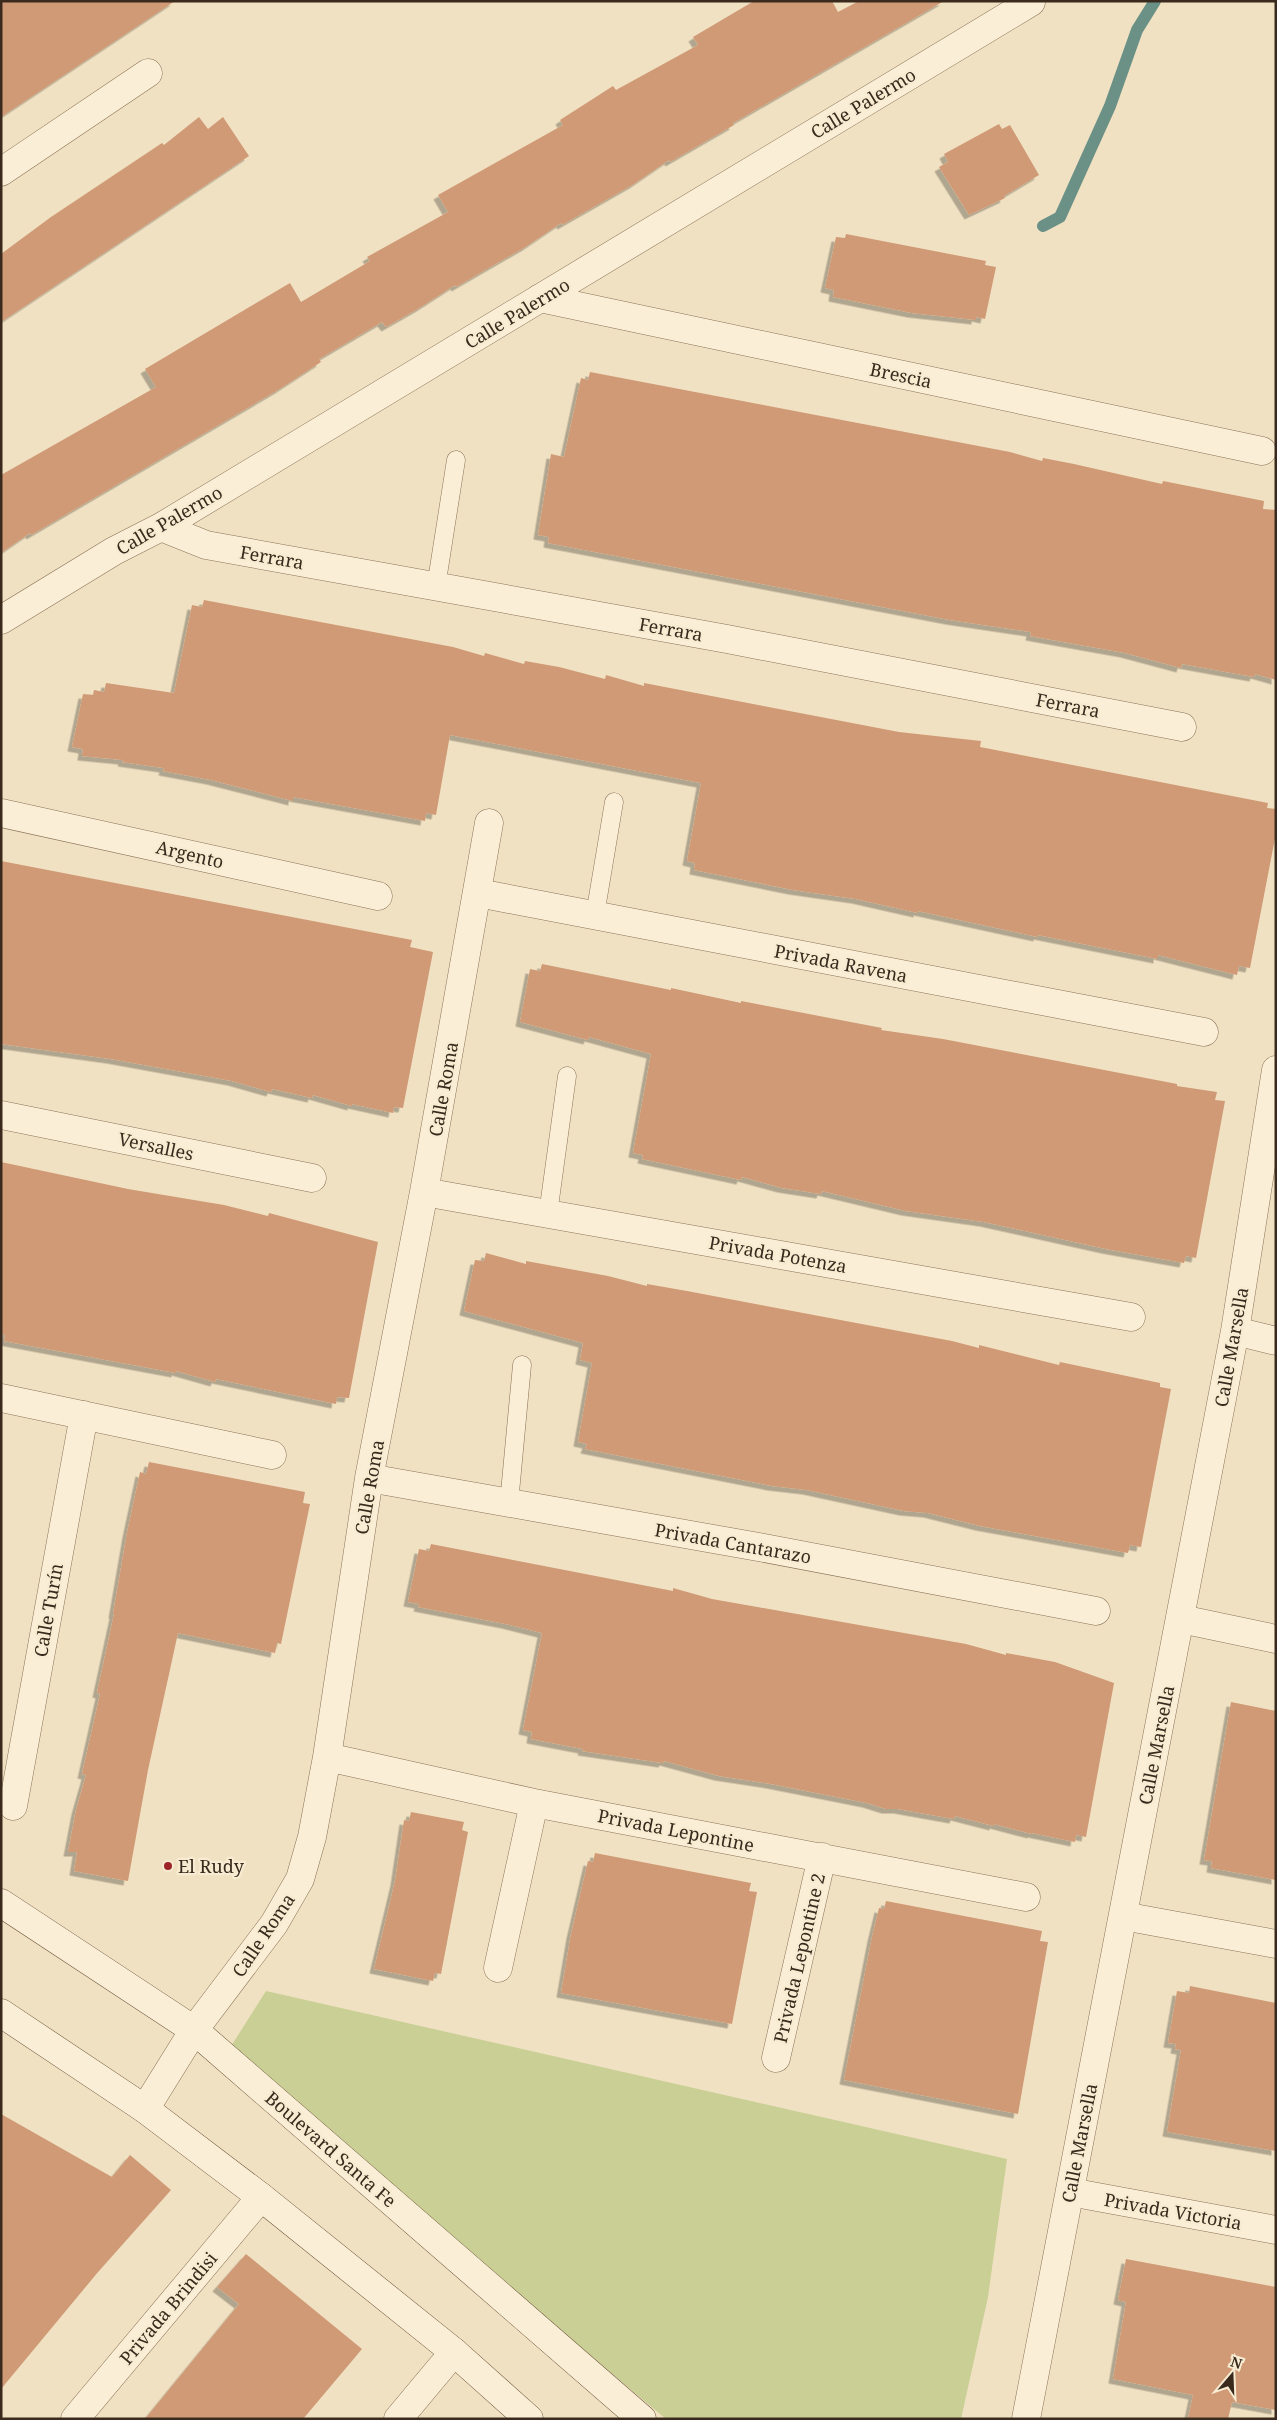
<svg xmlns="http://www.w3.org/2000/svg" width="1277" height="2420" font-family="'Noto Serif',serif">
  <style>
    .green { fill: #c9cf95 }
    .lines { fill: none; stroke-linecap: round; stroke-linejoin: round }
    .stream { stroke: #6b9187; stroke-width: 12 }
    .building { fill: #d09a76; filter: url(#shadow) }
    .lane-casing { stroke: #8b7258; stroke-width: 19 }
    .street-casing { stroke: #8b7258; stroke-width: 29 }
    .secondary-casing { stroke: #6d533b; stroke-width: 29 }
    .lane { stroke: #faefd6; stroke-width: 18 }
    .street { stroke: #faefd6; stroke-width: 28 }
    .secondary { stroke: #faefd6; stroke-width: 28 }
    .poi-dot { fill: #9d2529; stroke: #f7ecd2; stroke-width: 2 }
    .labels { text-anchor: middle; dominant-baseline: central; stroke-width: 4.5; stroke-linejoin: round; paint-order: stroke }
    .street-label { font-size: 18px; fill: #3a2a1d; stroke: #f7ecd2 }
    .poi-label { font-size: 18px; fill: #3a2a1d; stroke: #f7ecd2; text-anchor: start }
  </style>
  <defs>
    <filter id="shadow"><feDropShadow dx="-4.5" dy="4.5" stdDeviation="0" flood-color="#0004"/></filter>
  </defs>
  <rect width="100%" height="100%" fill="#f0e1c2"/>
  <path class="green" d="M266,1991L1007,2159L988,2297L961,2419H666L228,2051Z"/>
  <g class="lines">
    <path class="stream" d="M1043,226L1060,217L1110,106L1137,30L1155,1"/>
  </g>
  <path class="building" d="M1,1H175L1,117Z
    M754,1H832L838,12L859,1H944L733,123L734,125L670,162L669,160L634,184L562,225L561,223L527,246L456,287L455,285L421,307L386,327L382,322L319,359L321,362L278,390L31,535L30,533L1,553V475L156,387L145,369L290,283L301,302L370,261L367,257L448,212L438,195L563,125L560,120L613,86L616,90L698,45L693,37Z
    M199,117L208,129L223,117L249,156L1,322V254L51,217L162,143L164,145Z
    M999,124L1002,129L1010,125L1039,175L1004,196L1005,198L969,215L939,167L948,162L944,154Z
    M846,234L986,261L985,265L996,267L985,319L976,317V320L912,313L833,297L834,290L825,288L836,237L845,238Z
    M590,372L1010,452L1042,461L1043,458L1074,464L1162,484L1163,481L1264,501L1263,509L1276,510V680L1255,674L1254,677L1182,664L1181,668L1125,653L1030,636L1031,632L950,620L548,543L549,537L538,535L551,454L564,457L581,378L588,380Z
    M204,600L453,647L484,656L485,653L524,664L525,661L559,667L605,679L606,675L644,686V683L899,732L981,741L980,747L1268,803L1267,808L1276,809V833L1250,968L1239,966L1237,975L1158,955V959L1038,935V937L918,911V913L856,899L793,890L694,870L695,863L687,861L701,783L450,735L436,815L426,813L425,821L293,797V801L211,780L163,771L164,768L122,762L123,760L82,756L83,749L72,747L83,694L93,695L94,690L104,692L106,683L174,693L192,605L202,607Z
    M1,861L412,940L410,947L433,952L403,1108L394,1107L393,1113L352,1104V1106L313,1095L312,1098L272,1089L271,1092L232,1081L111,1059L1,1044Z
    M542,964L671,990V988L741,1003V1001L882,1028L881,1030L943,1039L1177,1084V1086L1217,1092L1215,1100L1225,1101L1196,1258L1186,1256L1184,1263L1106,1249L984,1222L906,1211L822,1191L821,1194L782,1188L742,1177L741,1180L642,1159L643,1155L633,1153L651,1054L589,1037L588,1040L520,1022L530,969L540,971Z
    M1,1162L128,1189L224,1205L268,1216L269,1213L378,1242L349,1398L337,1397L336,1404L216,1379L215,1382L176,1371V1373L4,1341L5,1335L1,1334Z
    M486,1253L526,1264V1261L608,1276L647,1286V1284L687,1291L952,1341L979,1348V1345L1059,1365L1060,1362L1160,1383V1387L1171,1389L1141,1547L1130,1545L1128,1553L980,1526L928,1513L904,1511L807,1490L772,1486L585,1449L587,1444L578,1442L592,1363L580,1360L583,1343L464,1311L475,1260L484,1261Z
    M149,1462L305,1492L303,1503L310,1504L281,1644L277,1643L275,1653L178,1633L148,1770L128,1881L74,1871L77,1852H68L76,1810L86,1775L82,1774L100,1694L97,1693L114,1614H113L127,1533L140,1472L146,1474Z
    M431,1544L673,1591V1588L712,1599L966,1644L1006,1655V1653L1055,1662L1114,1683L1086,1837L1076,1835L1075,1842L1032,1833V1834L994,1824V1826L955,1816L954,1819L898,1809H886L867,1803L771,1784L719,1776L664,1761L663,1763L582,1751L583,1749L531,1739L532,1732L523,1730L542,1633L506,1624L418,1607L419,1604L408,1602L419,1549L429,1551Z
    M1231,1702L1276,1711V1880L1211,1868L1212,1861L1204,1860Z
    M411,1812L464,1822L462,1830L468,1832L441,1974L435,1973L433,1981L374,1969L395,1881L404,1820L409,1821Z
    M595,1853L751,1883L749,1891L757,1892L732,2024L561,1993L571,1934L588,1861L593,1862Z
    M886,1901L1042,1931L1040,1941L1048,1942L1018,2114L844,2080L872,1937L879,1908L884,1909Z
    M1190,1986L1276,2003V2151L1167,2132L1181,2050L1175,2049L1176,2044L1168,2043L1177,1991L1189,1993Z
    M1,2114L112,2177L130,2155L171,2190L98,2272L1,2389Z
    M246,2254L362,2349L303,2419H145L239,2304L217,2287Z
    M1126,2259L1276,2287V2410L1232,2402L1228,2419H1188L1193,2395L1113,2379L1126,2302L1118,2300Z"/>
  <g class="lines">
    <defs>
      <path id="lane" d="M436,587L456,460
        M595,915L614,802
        M548,1214L567,1076
        M509,1503L522,1365"/>
      <path id="street" d="M1,172L148,73
        M540,298L1262,451
        M161,527L206,545L727,639L1182,727
        M1,620L114,551L161,527L1031,2
        M1,813L378,896
        M478,893L1204,1032
        M1,1115L312,1178
        M424,1192L1131,1317
        M1235,1331L1276,1341
        M1,1398L272,1455
        M369,1478L764,1548L1096,1611
        M1181,1619L1276,1639
        M327,1757L534,1803L1026,1897
        M13,1806L84,1415
        M1123,1916L1276,1944
        M498,1968L534,1803
        M776,2058L822,1857
        M145,2109L194,2030L274,1924L300,1879L312,1837L327,1757L369,1478L424,1192L489,823
        M1070,2192L1276,2230
        M75,2419L261,2197
        M398,2419L454,2352
        M1026,2419L1235,1331L1276,1070"/>
      <path id="secondary" d="M1,1903L194,2030L642,2419
        M1,2013L145,2109L261,2197L454,2352L529,2419"/>
    </defs>
    <use href="#lane" class="lane-casing"/>
    <use href="#street" class="street-casing"/>
    <use href="#secondary" class="secondary-casing"/>
    <use href="#lane" class="lane"/>
    <use href="#street" class="street"/>
    <use href="#secondary" class="secondary"/>
  </g>
  <circle class="poi-dot" cx="168" cy="1866" r="5"/>
  <g class="labels">
    <g class="street-label">
      <text transform="translate(863 103) rotate(-31)">Calle Palermo</text>
      <text transform="translate(517 313) rotate(-31)">Calle Palermo</text>
      <text transform="translate(901 375) rotate(12)">Brescia</text>
      <text transform="translate(169 520) rotate(-30)">Calle Palermo</text>
      <text transform="translate(272 557) rotate(10)">Ferrara</text>
      <text transform="translate(671 629) rotate(10)">Ferrara</text>
      <text transform="translate(1068 705) rotate(11)">Ferrara</text>
      <text transform="translate(190 854) rotate(13)">Argento</text>
      <text transform="translate(841 963) rotate(11)">Privada Ravena</text>
      <text transform="translate(443 1089) rotate(-80)">Calle Roma</text>
      <text transform="translate(156 1146) rotate(12)">Versalles</text>
      <text transform="translate(778 1254) rotate(10)">Privada Potenza</text>
      <text transform="translate(1231 1347) rotate(-80)">Calle Marsella</text>
      <text transform="translate(369 1487) rotate(-80)">Calle Roma</text>
      <text transform="translate(733 1543) rotate(10)">Privada Cantarazo</text>
      <text transform="translate(48 1610) rotate(-80)">Calle Turín</text>
      <text transform="translate(1156 1745) rotate(-79)">Calle Marsella</text>
      <text transform="translate(676 1830) rotate(11)">Privada Lepontine</text>
      <text transform="translate(263 1935) rotate(-56)">Calle Roma</text>
      <text transform="translate(799 1958) rotate(-77)">Privada Lepontine 2</text>
      <text transform="translate(1079 2143) rotate(-79)">Calle Marsella</text>
      <text transform="translate(331 2149) rotate(41)">Boulevard Santa Fe</text>
      <text transform="translate(1173 2211) rotate(10)">Privada Victoria</text>
      <text transform="translate(168 2308) rotate(-50)">Privada Brindisi</text>
    </g>
    <g class="poi-label">
      <text x="178" y="1866">El Rudy</text>
    </g>
  </g>
  <rect width="1277" height="2420" fill="none" stroke="#3a2a1d" stroke-width="5"/>
  <g transform="translate(1232 2375) rotate(19)" stroke="#f7ecd2" stroke-width="4" paint-order="stroke">
  <path d="M0-4L9 19L0 12L-9 19Z" fill="#3a2a1d"/>
  <text y="-8" font-size="14" font-weight="bold" text-anchor="middle" fill="#3a2a1d">N</text>
  </g>
</svg>
